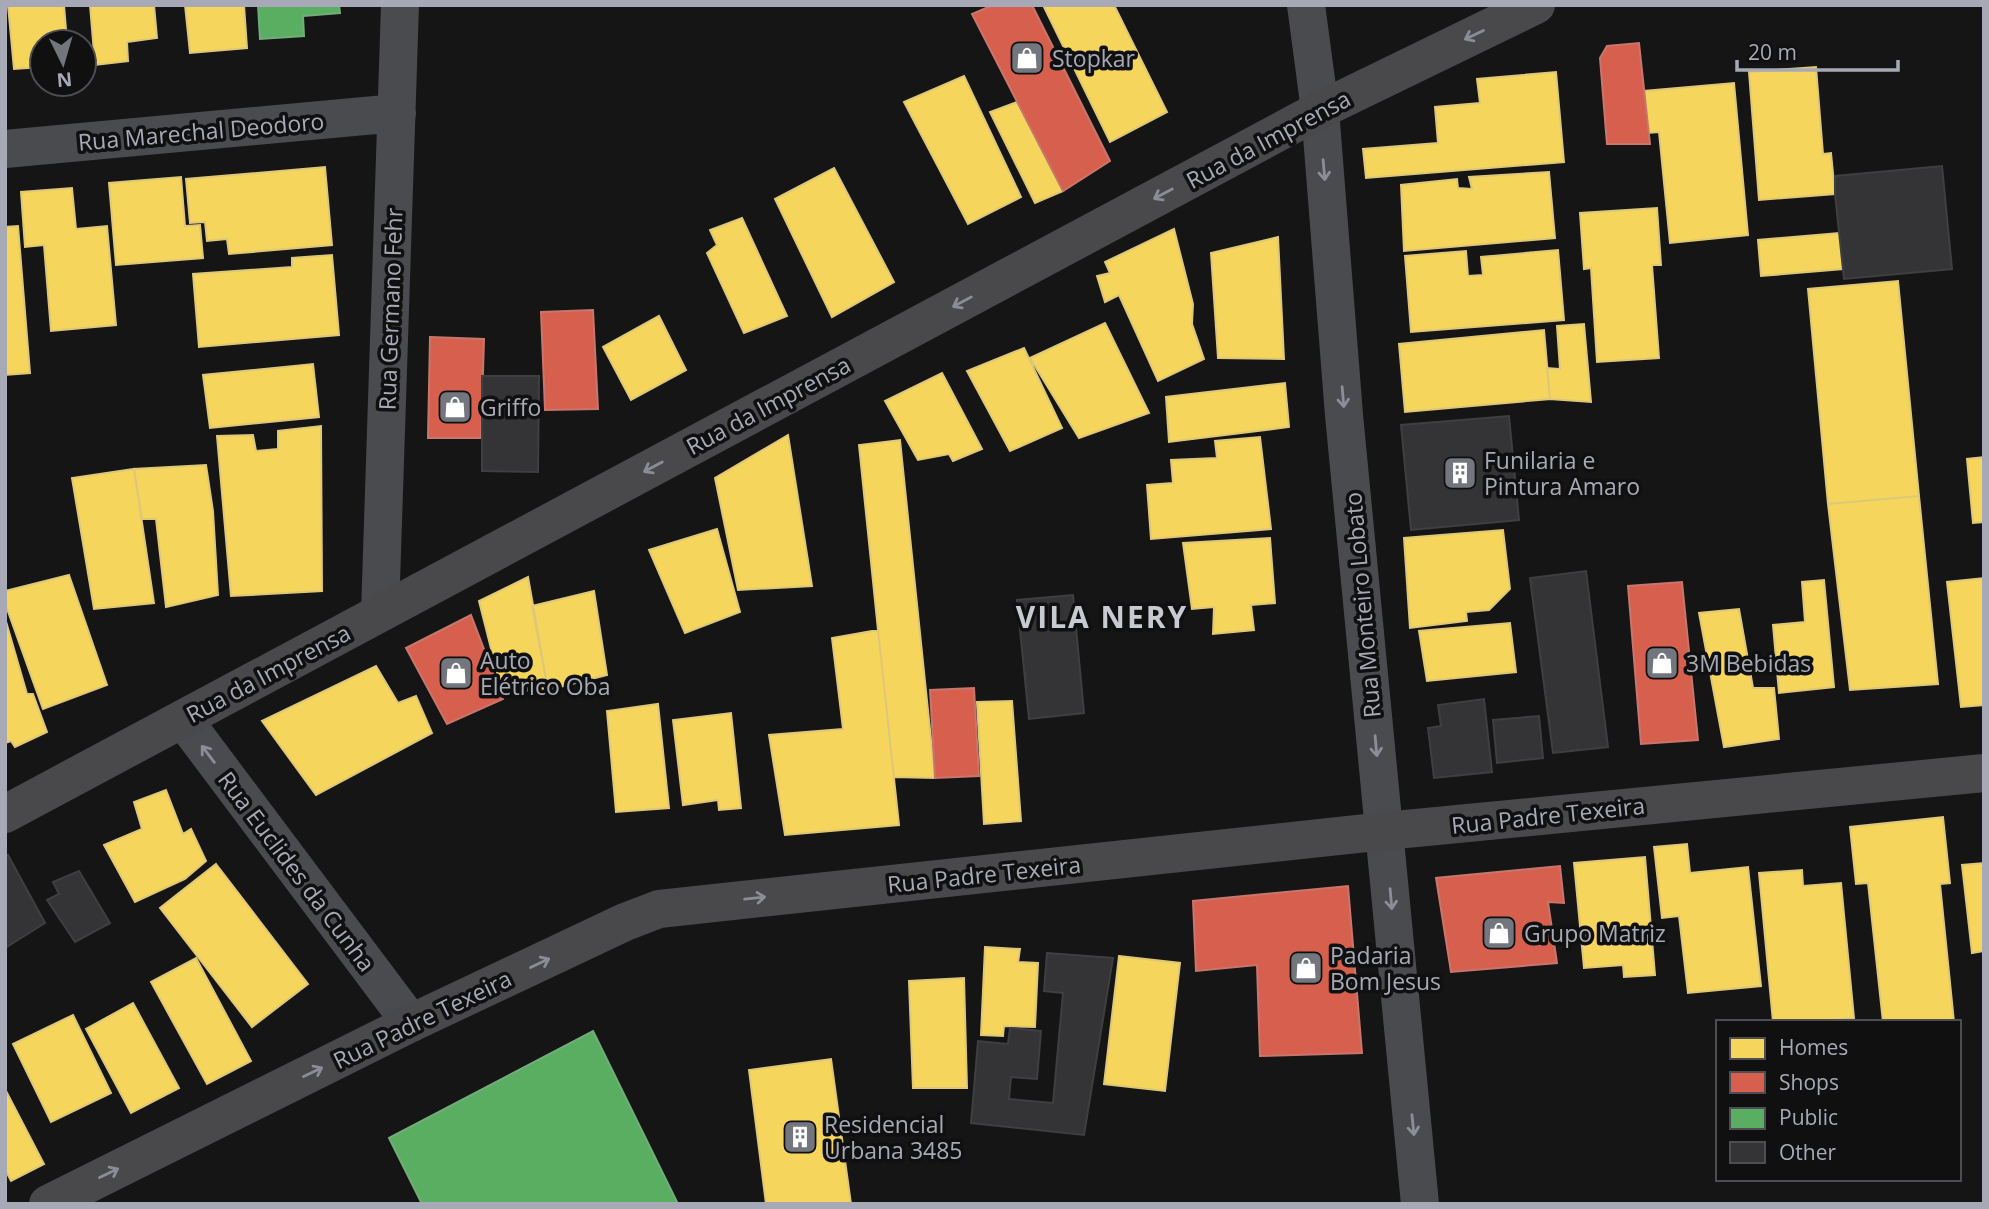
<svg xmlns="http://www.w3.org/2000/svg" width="1989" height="1209" font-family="'Open Sans',sans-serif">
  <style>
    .homes { fill: #f6d55c; stroke: #dec877; stroke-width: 2 }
    .shops { fill: #d6604d; stroke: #c8766c; stroke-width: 2 }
    .public { fill: #5aae61; stroke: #71ad7a; stroke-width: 2 }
    .building { fill: #343436; stroke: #3e3f41; stroke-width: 2 }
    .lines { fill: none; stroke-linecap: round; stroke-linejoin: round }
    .minor { stroke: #4a4b4e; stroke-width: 38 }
    .secondary { stroke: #49494c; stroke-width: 38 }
    .oneway { stroke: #8b8d96 }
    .oneway2 { stroke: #8b8e97 }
    .labels { text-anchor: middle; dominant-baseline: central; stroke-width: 7; stroke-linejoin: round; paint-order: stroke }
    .poi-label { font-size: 23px; fill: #a7aab6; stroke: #101011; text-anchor: start }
    .street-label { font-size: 23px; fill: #a7aab6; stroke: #101011 }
    .district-label { font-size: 30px; font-weight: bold; letter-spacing: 2px; fill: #c8cad2; stroke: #101011 }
  </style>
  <rect width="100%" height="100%" fill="#151515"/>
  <path class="homes" d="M8,5H64L67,42H42V67L14,69Z
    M90,5H154L157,38L127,42L128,61L95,65Z
    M185,5H244L247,48L190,53Z
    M1043,5H1114L1167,112L1110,142Z
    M1816,67L1823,154L1831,153L1835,194L1759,200L1749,72Z
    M1556,72L1564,162L1366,178L1363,149L1438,143L1435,107L1480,103L1477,79Z
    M964,76L1021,197L968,224L904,102Z
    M1734,83L1748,235L1670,243L1659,132L1648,133L1644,91Z
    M1017,102L1063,191L1035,203L990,112Z
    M325,167L332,245L229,254L227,239L207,241L205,222L190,223L186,179Z
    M834,168L894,282L832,317L775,199Z
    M1549,172L1555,238L1404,251L1401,185L1457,179L1458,188L1472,189L1469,177Z
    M181,177L185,226L200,225L203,258L116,265L109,183Z
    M72,188L76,229L107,226L116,325L51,331L44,245L25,247L21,192Z
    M1657,208L1661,265H1652L1659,358L1597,362L1591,268L1584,269L1580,213Z
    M742,218L787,316L744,333L707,253L717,245L710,230Z
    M18,226L30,373L5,375V227Z
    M1174,229L1193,304L1192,324L1204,359L1158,381L1119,295L1105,302L1097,276L1110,273L1105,262Z
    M1839,233L1843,269L1761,276L1758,240Z
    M1278,237L1284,359L1218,358L1211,253Z
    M1558,250L1564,320L1411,332L1405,256L1466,251L1468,276L1483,275L1481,257Z
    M332,255L339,335L199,347L193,274L292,267V258Z
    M1898,281L1919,496L1828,504L1808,289Z
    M659,316L686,370L631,400L603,347Z
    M1105,323L1149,413L1079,438L1030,358Z
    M1584,324L1591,402L1550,399L1547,368L1560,369L1557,326Z
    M1544,330L1550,399L1405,412L1399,344Z
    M1024,348L1062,428L1010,451L967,371Z
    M313,364L319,417L210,428L203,375Z
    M942,373L982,449L953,461L949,454L918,460L885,401Z
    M1285,383L1289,427L1169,442L1166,397Z
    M321,426L322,591L231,596L217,436L253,435L256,451L278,449V431Z
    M788,435L812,586L738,590L715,478Z
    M1260,437L1271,529L1151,539L1147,485L1173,483L1171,460L1217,458L1215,441Z
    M900,440L935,778L894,777L878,630L859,445Z
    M1984,457V522L1973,523L1967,459Z
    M206,465L213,511L218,595L166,607L156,519H142L134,469Z
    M134,469L154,603L94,609L72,478Z
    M1919,496L1938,684L1850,690L1828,504Z
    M717,529L740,612L685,633L649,550Z
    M1503,530L1510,589L1489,610L1466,612L1467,621L1410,628L1404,538Z
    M1270,538L1275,603L1251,605L1254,630L1213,634L1214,607L1192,609L1183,543Z
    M69,575L107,685L43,709L5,603V591Z
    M528,577L548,690L502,692L479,601Z
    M1984,578V705L1961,707L1947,582Z
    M1824,580L1834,687L1779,693L1773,625L1805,622L1802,582Z
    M594,591L607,675L548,690L532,606Z
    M1739,609L1753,688H1774L1779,739L1724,747L1699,613Z
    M5,618L27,694H33L47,732L15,747L11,741L5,743Z
    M1510,623L1516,672L1427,681L1419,631Z
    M878,630L899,825L785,835L769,735L843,729L832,638Z
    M376,666L398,703L416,696L432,733L316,795L262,721Z
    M1012,701L1021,821L984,824L977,702Z
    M658,704L669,808L616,812L607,711Z
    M731,713L741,808L719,810L718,800L683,805L673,720Z
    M166,790L183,834L191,829L206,861L185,879L135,902L104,845L142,829L134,802Z
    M1943,817L1950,883L1940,884L1954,1022H1883L1868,883L1856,884L1850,827Z
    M1687,844L1690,873L1748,867L1761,986L1688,993L1679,916L1662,918L1654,847Z
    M1645,857L1655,975L1624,977L1623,965L1584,968L1574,863Z
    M1984,863V951L1972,953L1962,865Z
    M216,864L308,984L252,1027L160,908Z
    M1802,870L1803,886L1841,883L1854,1018L1810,1022H1773L1759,873Z
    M985,947L1020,949L1018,962L1038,963L1035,1027L1004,1026L1003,1036L981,1035Z
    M1119,956L1180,963L1165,1091L1104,1084Z
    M196,958L251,1061L207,1084L151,982Z
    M964,978L967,1088H913L909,981Z
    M133,1003L179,1088L131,1113L86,1029Z
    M73,1015L111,1093L51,1122L13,1044Z
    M831,1059L851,1204H766L749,1070Z
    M5,1089L44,1164L11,1181L5,1169Z"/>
  <path class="shops" d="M993,5H1032L1110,161L1063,191L972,14Z
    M1639,43L1650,144H1607L1600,58L1607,46Z
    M593,310L598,409L545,410L541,312Z
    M430,337L484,339L481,438H428Z
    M1682,582L1698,740L1641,744L1628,586Z
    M471,615L503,699L447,724L406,648Z
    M974,688L979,776L935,778L930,690Z
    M1560,866L1564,903L1548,902L1557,963L1451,972L1436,878Z
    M1348,886L1362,1053L1260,1056L1257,965L1196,971L1193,901Z"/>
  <path class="public" d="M258,5H339L340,13L303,16L304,36L260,39Z
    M593,1031L678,1204H422L389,1138Z"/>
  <path class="building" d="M1942,166L1952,269L1844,279L1835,194V176Z
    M482,376H539L538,472L482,471Z
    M1509,416L1519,520L1411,530L1401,425Z
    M1586,571L1608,747L1553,753L1530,578Z
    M1073,595L1084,713L1029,719L1017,600Z
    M1484,699L1492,772L1434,778L1428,728L1441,726L1438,705Z
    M1539,716L1543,758L1497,763L1493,720Z
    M8,855L45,923L5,948V856Z
    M79,871L110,923L75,942L47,900L59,894L53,882Z
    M1047,953L1113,958L1084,1135L971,1123L978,1041L1008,1044L1010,1028L1041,1031L1037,1079L1011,1077L1009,1099L1053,1103L1063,993L1044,991Z"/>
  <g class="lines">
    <path class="minor" d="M1306,5L1320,110L1344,415L1420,1204
      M5,149L397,113
      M380,613L400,5
      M183,719L411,1023"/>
    <path class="secondary" d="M5,814L1320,110L1536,5
      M48,1204L411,1023L625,922L659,909L1385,831L1984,773"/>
  </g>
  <defs><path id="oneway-shaft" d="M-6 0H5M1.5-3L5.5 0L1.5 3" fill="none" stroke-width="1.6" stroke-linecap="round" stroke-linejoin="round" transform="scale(1.75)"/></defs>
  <g class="oneway">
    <use href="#oneway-shaft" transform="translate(1474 35) rotate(154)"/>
    <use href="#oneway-shaft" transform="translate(1163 194) rotate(152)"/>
    <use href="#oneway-shaft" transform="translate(962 302) rotate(152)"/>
    <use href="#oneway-shaft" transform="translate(653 467) rotate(152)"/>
    <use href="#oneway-shaft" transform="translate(755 898) rotate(-6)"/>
    <use href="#oneway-shaft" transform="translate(540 963) rotate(-25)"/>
    <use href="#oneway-shaft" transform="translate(313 1072) rotate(-26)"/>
    <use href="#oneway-shaft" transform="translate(109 1173) rotate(-26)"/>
  </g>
  <g class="oneway2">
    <use href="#oneway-shaft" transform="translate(1324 170) rotate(85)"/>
    <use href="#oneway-shaft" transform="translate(1343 397) rotate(85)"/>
    <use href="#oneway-shaft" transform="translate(1376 746) rotate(85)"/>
    <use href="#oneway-shaft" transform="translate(208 754) rotate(-127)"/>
    <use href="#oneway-shaft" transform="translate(1391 899) rotate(85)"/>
    <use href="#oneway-shaft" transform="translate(1413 1125) rotate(84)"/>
  </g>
  <defs>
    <symbol id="shop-square" viewBox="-11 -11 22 22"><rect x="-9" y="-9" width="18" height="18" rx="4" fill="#74767e" stroke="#101011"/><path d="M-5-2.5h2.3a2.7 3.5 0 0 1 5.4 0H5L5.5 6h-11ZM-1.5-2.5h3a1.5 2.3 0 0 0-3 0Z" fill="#fff"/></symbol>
    <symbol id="building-square" viewBox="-11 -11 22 22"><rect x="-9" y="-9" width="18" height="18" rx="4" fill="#74767e" stroke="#101011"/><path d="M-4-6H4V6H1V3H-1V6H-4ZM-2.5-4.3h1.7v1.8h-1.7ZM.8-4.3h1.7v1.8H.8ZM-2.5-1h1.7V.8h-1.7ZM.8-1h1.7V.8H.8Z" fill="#fff"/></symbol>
  </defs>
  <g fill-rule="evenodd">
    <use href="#shop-square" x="1008" y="39" width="38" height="38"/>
    <use href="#shop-square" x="436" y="388" width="38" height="38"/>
    <use href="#building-square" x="1441" y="454" width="38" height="38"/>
    <use href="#shop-square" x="1643" y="644" width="38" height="38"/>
    <use href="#shop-square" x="437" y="654" width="38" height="38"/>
    <use href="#shop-square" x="1480" y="914" width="38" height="38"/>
    <use href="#shop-square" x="1287" y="949" width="38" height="38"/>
    <use href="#building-square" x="781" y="1118" width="38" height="38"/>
  </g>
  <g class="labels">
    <g class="poi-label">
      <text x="1052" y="58">Stopkar</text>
      <text x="480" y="407">Griffo</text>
      <text x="1484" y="460">Funilaria e<tspan x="1484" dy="26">Pintura Amaro</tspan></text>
      <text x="480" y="660">Auto<tspan x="480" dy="26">Elétrico Oba</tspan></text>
      <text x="1686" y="663">3M Bebidas</text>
      <text x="1524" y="933">Grupo Matriz</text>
      <text x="1330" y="955">Padaria<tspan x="1330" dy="26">Bom Jesus</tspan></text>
      <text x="824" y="1124">Residencial<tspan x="824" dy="26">Urbana 3485</tspan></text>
    </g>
    <g class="street-label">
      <text transform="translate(201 131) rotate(-5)">Rua Marechal Deodoro</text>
      <text transform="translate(1268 139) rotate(-28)">Rua da Imprensa</text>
      <text transform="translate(390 309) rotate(-88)">Rua Germano Fehr</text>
      <text transform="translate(768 405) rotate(-28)">Rua da Imprensa</text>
      <text transform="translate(1362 605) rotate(-95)">Rua Monteiro Lobato</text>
      <text transform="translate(268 673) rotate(-28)">Rua da Imprensa</text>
      <text transform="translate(1548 815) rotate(-6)">Rua Padre Texeira</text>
      <text transform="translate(297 871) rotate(53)">Rua Euclides da Cunha</text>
      <text transform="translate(984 874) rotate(-6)">Rua Padre Texeira</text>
      <text transform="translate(422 1019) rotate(-26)">Rua Padre Texeira</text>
    </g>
    <g class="district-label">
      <text x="1102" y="616">VILA NERY</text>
    </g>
  </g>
  <rect width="1989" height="1209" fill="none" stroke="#a7aab6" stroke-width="14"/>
  <rect x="1716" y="1020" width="245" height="161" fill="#101011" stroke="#4c4e53" stroke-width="2"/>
  <rect x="1730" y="1038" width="35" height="21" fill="#f6d55c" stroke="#4c4e53" stroke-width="2"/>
  <text x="1779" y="1055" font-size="21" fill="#a7aab6">Homes</text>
  <rect x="1730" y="1072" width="35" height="21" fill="#d6604d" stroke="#4c4e53" stroke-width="2"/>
  <text x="1779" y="1090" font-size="21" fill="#a7aab6">Shops</text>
  <rect x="1730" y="1108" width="35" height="21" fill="#5aae61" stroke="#4c4e53" stroke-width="2"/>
  <text x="1779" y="1125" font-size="21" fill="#a7aab6">Public</text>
  <rect x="1730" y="1142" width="35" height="21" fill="#343436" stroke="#4c4e53" stroke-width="2"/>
  <text x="1779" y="1160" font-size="21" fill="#a7aab6">Other</text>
  <g transform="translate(63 63) rotate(175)"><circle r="33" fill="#101011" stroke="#4c4e53" stroke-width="2"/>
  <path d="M0-5L12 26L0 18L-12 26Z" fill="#74767e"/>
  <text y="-10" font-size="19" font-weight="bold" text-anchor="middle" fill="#a7aab6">N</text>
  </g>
  <path d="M1737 60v10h161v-10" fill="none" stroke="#a7aab6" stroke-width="3.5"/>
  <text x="1748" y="60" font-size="21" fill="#a7aab6" stroke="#101011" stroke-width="5" paint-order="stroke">20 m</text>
</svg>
